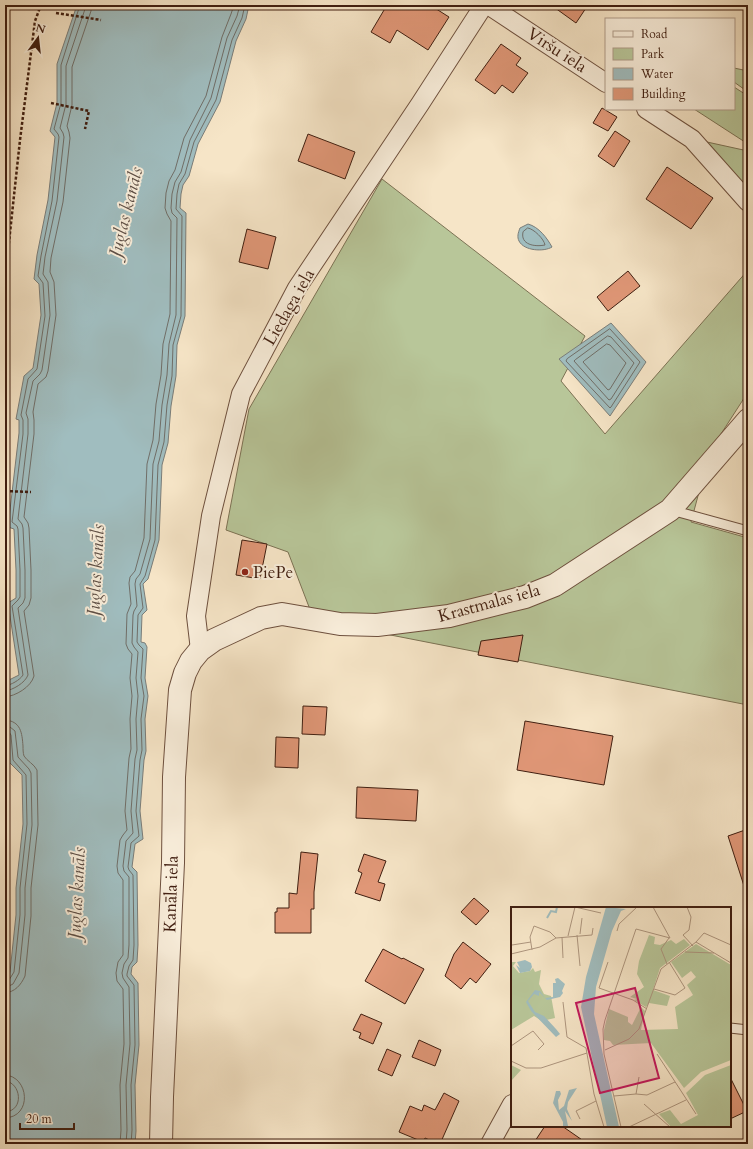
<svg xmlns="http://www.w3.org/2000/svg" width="753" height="1149" font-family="Cardo,serif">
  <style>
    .green { fill: #b8c699; stroke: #7c7254 }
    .water { fill: #a0bdbf; stroke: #7a7d79 }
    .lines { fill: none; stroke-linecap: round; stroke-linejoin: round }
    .shore { stroke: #706e68; stroke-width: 1 }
    .building { fill: #e09777; stroke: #401e10 }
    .service-casing { stroke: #6e503e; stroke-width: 11 }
    .minor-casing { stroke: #6e503e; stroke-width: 20 }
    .tertiary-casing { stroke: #6e503e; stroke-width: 24 }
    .path { stroke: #401e10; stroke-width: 2.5; stroke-dasharray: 3 2; stroke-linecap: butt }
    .service { stroke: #f9eedb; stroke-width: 9 }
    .minor { stroke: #f9eedb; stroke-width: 18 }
    .tertiary { stroke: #f9eedb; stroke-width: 22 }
    .poi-dot { fill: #8f2418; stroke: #f9eedb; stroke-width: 1.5 }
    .labels { text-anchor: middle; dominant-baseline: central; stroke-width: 4; stroke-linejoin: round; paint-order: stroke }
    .street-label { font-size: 17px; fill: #401e10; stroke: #f9eedb }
    .poi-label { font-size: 17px; fill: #401e10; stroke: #f9eedb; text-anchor: start }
    .water-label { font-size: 18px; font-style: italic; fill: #5d4e45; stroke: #f9eedb }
    .inset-river { fill: none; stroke: #a0bdbf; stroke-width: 2 }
    .inset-road { fill: none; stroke: #ad957e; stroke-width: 1 }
    .view { fill: #c2185b; fill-opacity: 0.15; stroke: #c2185b; stroke-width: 2 }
    .inset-edge { fill: none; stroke: #401e10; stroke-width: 2 }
  </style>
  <rect width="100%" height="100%" fill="#f6e5c7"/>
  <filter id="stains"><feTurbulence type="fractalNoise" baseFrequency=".005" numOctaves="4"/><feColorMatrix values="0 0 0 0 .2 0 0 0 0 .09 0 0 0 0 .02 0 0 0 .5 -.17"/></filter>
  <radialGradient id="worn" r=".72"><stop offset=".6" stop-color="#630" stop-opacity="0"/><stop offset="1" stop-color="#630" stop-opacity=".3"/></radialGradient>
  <path class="green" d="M734,68L748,71V92L734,82Z
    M734,87L748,96V144L694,109H734Z
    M707,142L748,151V191Z
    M382,179L585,336L561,381L605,434L748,270V392L710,451L691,522L748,538V705L314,620L288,552L226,530L249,409Z"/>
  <path class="water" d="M77,5H249L246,19L236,41L220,102L198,144L189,176L183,185L181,194L180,208L186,213L185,316L177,345L176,376L171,406L168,443L162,465L159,540L148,579L143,584L147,610L142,615L141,642L145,643L147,647L145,678L148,696L145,719L146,751L144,760L140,811L143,839L135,844L132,867L137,872L138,945L137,962L132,967L131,974L138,983L139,1045L135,1085L136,1131L135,1144H5V1105L10,1100L5,1084V980L10,972L16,915V888L23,824L22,775L9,762L5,712V682L19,675L8,603L16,598V570L14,529L8,527L19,433V420L16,419L24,376L33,368L41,315L39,284L34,279L37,255L48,200L55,137L50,131L57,103V64Z
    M528,224C539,227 547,238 552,247C544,252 524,251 519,241C517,237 518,233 520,228Z
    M611,323L646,362L610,416L559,359Z"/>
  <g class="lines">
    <path class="shore" d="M528,228C534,229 544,239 545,245C535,247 520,245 523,232Z
      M610,329L640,362L611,407L610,408L566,361L567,359Z
      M608,336L611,337L634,363L611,399L609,400L574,361L575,360Z
      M607,344L610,345L626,363L610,389L608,390L583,362L584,361Z
      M5,686C11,685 20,680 23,675L12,606L18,600L20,597V570L18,529L17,526L12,522L23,434V420L21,415L28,379L37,369L45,316L43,283L38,276L41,256L52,201L59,137L58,134L54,129L61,103V65L80,5
      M5,691C13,690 25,683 28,675L18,608L23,603L25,598V570L23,528L22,524L18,519L28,434V419L26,413L33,381L40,374L42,370L50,315L48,282L43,274L45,257L57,201L64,137L63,133L60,128L66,104V66L85,9V5
      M5,697C16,696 31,687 34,676L24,611L29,605L31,598V570L29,528L28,523L24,517L34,434V420L33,412L38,384L46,377L48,371L56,315L54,282L50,272L51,258L63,202L70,138L69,132L67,126L72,105V67L91,11V5
      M5,720C21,721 22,733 23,746C23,749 23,753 24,756C27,761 34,764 37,770L38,825L31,888V916L25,976C21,985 15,992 5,993
      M5,726L10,727L15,731L18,757L29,769L31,773L32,825L25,888V915L19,973L13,984L9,986L5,987
      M5,731L9,732L11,735L13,760L26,775L27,824L20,888V915L14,972L9,980L5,982
      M5,1075C29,1076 33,1117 5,1118
      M5,1081C21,1082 25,1111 5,1112
      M120,1144L121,1130L120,1085L124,1044L123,989L117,981L116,973L118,962L123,955V880L118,873L117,866L120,840L123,835L127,830L125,811L129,758L131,749L130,719L132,696L130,678L132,654L128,649L126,644L127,614L131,604L129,583L130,577L135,571L144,538L147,464L153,440L156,404L161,375L163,344L170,314L171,221L167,214L165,208L166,193L169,181L175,170L184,138L206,96L222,37L231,14L234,5
      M126,1144L127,1130L126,1085L130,1044L129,987L123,978L122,973L124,964L128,958L129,945V877L124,871L123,866L126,841L133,833L131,811L135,759L137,750L136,719L138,696L136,678L138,652L134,647L132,643L133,615L134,611L137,606L135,584L136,579L140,574L150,539L153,464L159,441L162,405L167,375L169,344L176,315L177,218L172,213L171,208L172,194L175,182L181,172L190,140L211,98L227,38L237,16L240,5
      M131,1144L132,1130L131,1085L135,1045L134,985L127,976V974L129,966L133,960L134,945L133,875L129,870L128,867L131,843L139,836L136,811L140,760L142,750L141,719L144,696L141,678L143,649L139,645L137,642L138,615L143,608L140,584L145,576L155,540L158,465L164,442L167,405L172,376L173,345L181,316L182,216L176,209L177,194L179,184L185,174L194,142L216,100L232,40L242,18L245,5"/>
  </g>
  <path class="building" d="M387,5H430L449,17L428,50L397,30L390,43L371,32Z
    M551,5H588L576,23Z
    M501,44L521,58L516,65L528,73L513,93L502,85L495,94L475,80Z
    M602,108L617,117L608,131L593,123Z
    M615,131L630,141L614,167L598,156Z
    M308,134L355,152L345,179L298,161Z
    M667,167L713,198L691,229L646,199Z
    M247,229L276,237L268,269L239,262Z
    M628,271L640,286L608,311L597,297Z
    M242,540L267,544L260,579L236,575Z
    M523,635L518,662L478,655L481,641Z
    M303,706L327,707L325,735L302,734Z
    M525,721L613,736L604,785L517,770Z
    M276,737L299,738L298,768L275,767Z
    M357,787L418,790L416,821L356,818Z
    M748,829V888L745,889L728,836Z
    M301,852L318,854L314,892V909H311V933H275V912H277V908H289V893L297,894Z
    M364,854L386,861L378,882L385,884L380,901L355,893L362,873L358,871Z
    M474,898L489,911L476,925L461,912Z
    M463,942L491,964L476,983L470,978L461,989L445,976L454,954Z
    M383,949L402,959L403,958L424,969L405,1004L365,981Z
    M361,1014L382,1023L373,1044L359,1038L361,1033L353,1030Z
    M419,1040L441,1050L435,1066L412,1057Z
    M387,1049L401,1055L392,1076L378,1070Z
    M730,1077L747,1111L730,1119Z
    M444,1093L459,1101L440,1144H438L425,1138L423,1142L399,1132L410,1106L422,1111L424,1105L435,1110Z
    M545,1126H562L588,1144H533Z"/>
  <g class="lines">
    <defs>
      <path id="service" d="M671,510L748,531
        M730,1028L748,1030"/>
      <path id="minor" d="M488,5L606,83
        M646,109L692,139L748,202
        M200,650L196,616L211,516L241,394L297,288L420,104L484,5
        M490,1144L512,1104"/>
      <path id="tertiary" d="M161,1144L162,1097L173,863L174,777L180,690L185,673L191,661L200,650L214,640L261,618L282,614L340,624L377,625L449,616L525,597L555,585L670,510L748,420"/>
    </defs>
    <use href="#service" class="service-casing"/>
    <use href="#minor" class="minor-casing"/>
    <use href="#tertiary" class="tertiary-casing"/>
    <path class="path" d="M56,13L101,20
      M51,103L89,111L85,129
      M5,279L20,140L35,21L41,5
      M5,491L31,492"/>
    <use href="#service" class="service"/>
    <use href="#minor" class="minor"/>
    <use href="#tertiary" class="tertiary"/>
  </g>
  <circle class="poi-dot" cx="245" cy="572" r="4"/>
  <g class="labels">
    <g class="street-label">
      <text transform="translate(557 50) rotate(33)">Viršu iela</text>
      <text transform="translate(289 307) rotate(-60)">Liedaga iela</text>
      <text transform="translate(489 603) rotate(-15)">Krastmalas iela</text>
      <text transform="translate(171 894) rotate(-88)">Kanāla iela</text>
    </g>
    <g class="poi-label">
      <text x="253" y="572">PiePe</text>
    </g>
    <g class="water-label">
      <text transform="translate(126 212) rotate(-76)">Juglas kanāls</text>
      <text transform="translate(96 570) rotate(-87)">Juglas kanāls</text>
      <text transform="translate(77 893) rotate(-87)">Juglas kanāls</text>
    </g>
  </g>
  <g transform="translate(511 907)">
    <rect width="220" height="220" fill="#f6e5c7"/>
    <path d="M138,28L144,30L143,37L149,38L160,33L165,37L173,32L179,38L149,61L142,83L159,89L156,99L138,96L135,100L123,93L126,92L119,90L133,80L126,67L128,54ZM185,37L220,58V153L190,165L173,181L140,136L102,138L99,134L93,133V123L98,102L117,110V115L121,118L130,100L134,104L130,123L167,122L164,100L182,88L176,78L185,70L180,64L171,71L160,55ZM0,55H5L2,59L8,66L19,64L22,61L24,65L30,63L28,77L33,87L40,89L44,111L31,114L23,109L0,123ZM0,158L10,163L0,174ZM220,158V220H160L148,207L159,203L170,217L187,208L175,186L194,168Z" fill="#b8c699"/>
    <path d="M95,0L115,2L110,4L101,24L85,80L83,107L108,220H96L70,100L75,70ZM14,53L20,56L21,60L19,64L9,66L5,58L9,61L6,55ZM47,71L54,77L51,84L52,86L49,90L36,93L28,85V89L23,87L17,94L24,105L33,109L45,122L49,127L45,130L20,104L15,95L24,83L29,84L34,91L42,90V76H45L44,72ZM66,181L57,195L56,202L61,214L70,220L61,214L54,204L57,219L52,220V215L42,196L45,184H49L50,187L47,193L48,203L53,199L58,183Z" fill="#a0bdbf"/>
    <path class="inset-river" d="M36,11L40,4L45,5L46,0"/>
    <path class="inset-road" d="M64,0L90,6M142,0L159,31M176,0L180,10L178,23L172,28L182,39M106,24L108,17L126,0M69,27L71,11M66,28L69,59M57,29L64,0M51,30L52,51M185,35L193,26L220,38M1,38L20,35M21,43L19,30L23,19L39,25L45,31M174,45L203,46M0,47L29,40L45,31L81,28L82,21M97,55L88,81L122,93L136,102M156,57L150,42L158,31M143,82L164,88L174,81L158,55M52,95L56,130L75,141L83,187L93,220M0,139L22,124L33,137L27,143M94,143L118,132L128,122L150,62L185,35L220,56M146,147L185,207M0,154L15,161H30L76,146M125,187L136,188L164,175M103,189L125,187L128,170M133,197L159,220M69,212L65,204L85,194M110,220L93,147L92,122L94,113L125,22L159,31M118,220L175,193"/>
    <path class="view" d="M124,81L148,171L89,186L65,96Z"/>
    <rect width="220" height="220" class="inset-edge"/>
  </g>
  <rect width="753" height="1149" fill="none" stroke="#f6e5c7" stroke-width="20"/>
  <rect x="6" y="6" width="741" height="1137" fill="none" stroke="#401e10" stroke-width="2"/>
  <rect x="10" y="10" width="733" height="1129" fill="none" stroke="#401e10"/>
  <rect x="605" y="18" width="130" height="92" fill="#f9eedb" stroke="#af9b8a"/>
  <rect x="613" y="31" width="20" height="6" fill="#f9eedb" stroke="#af9b8a"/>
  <text x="641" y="38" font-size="12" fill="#401e10">Road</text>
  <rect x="613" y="48" width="20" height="12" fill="#b8c699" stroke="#af9b8a"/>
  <text x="641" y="58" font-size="12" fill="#401e10">Park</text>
  <rect x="613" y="68" width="20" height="12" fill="#a0bdbf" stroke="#af9b8a"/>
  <text x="641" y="78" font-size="12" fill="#401e10">Water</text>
  <rect x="613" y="88" width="20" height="12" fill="#e09777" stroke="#af9b8a"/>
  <text x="641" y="98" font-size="12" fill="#401e10">Building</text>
  <g transform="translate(38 38) rotate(15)" stroke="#f9eedb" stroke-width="3" paint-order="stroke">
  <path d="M0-3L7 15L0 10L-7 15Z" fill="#401e10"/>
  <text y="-6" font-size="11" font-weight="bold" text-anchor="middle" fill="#401e10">N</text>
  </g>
  <path d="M20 1123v6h54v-6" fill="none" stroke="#401e10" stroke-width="2"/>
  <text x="26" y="1123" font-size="12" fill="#401e10" stroke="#f9eedb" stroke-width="3" paint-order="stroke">20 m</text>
  <rect width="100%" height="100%" filter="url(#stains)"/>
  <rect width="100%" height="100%" fill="url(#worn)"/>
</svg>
